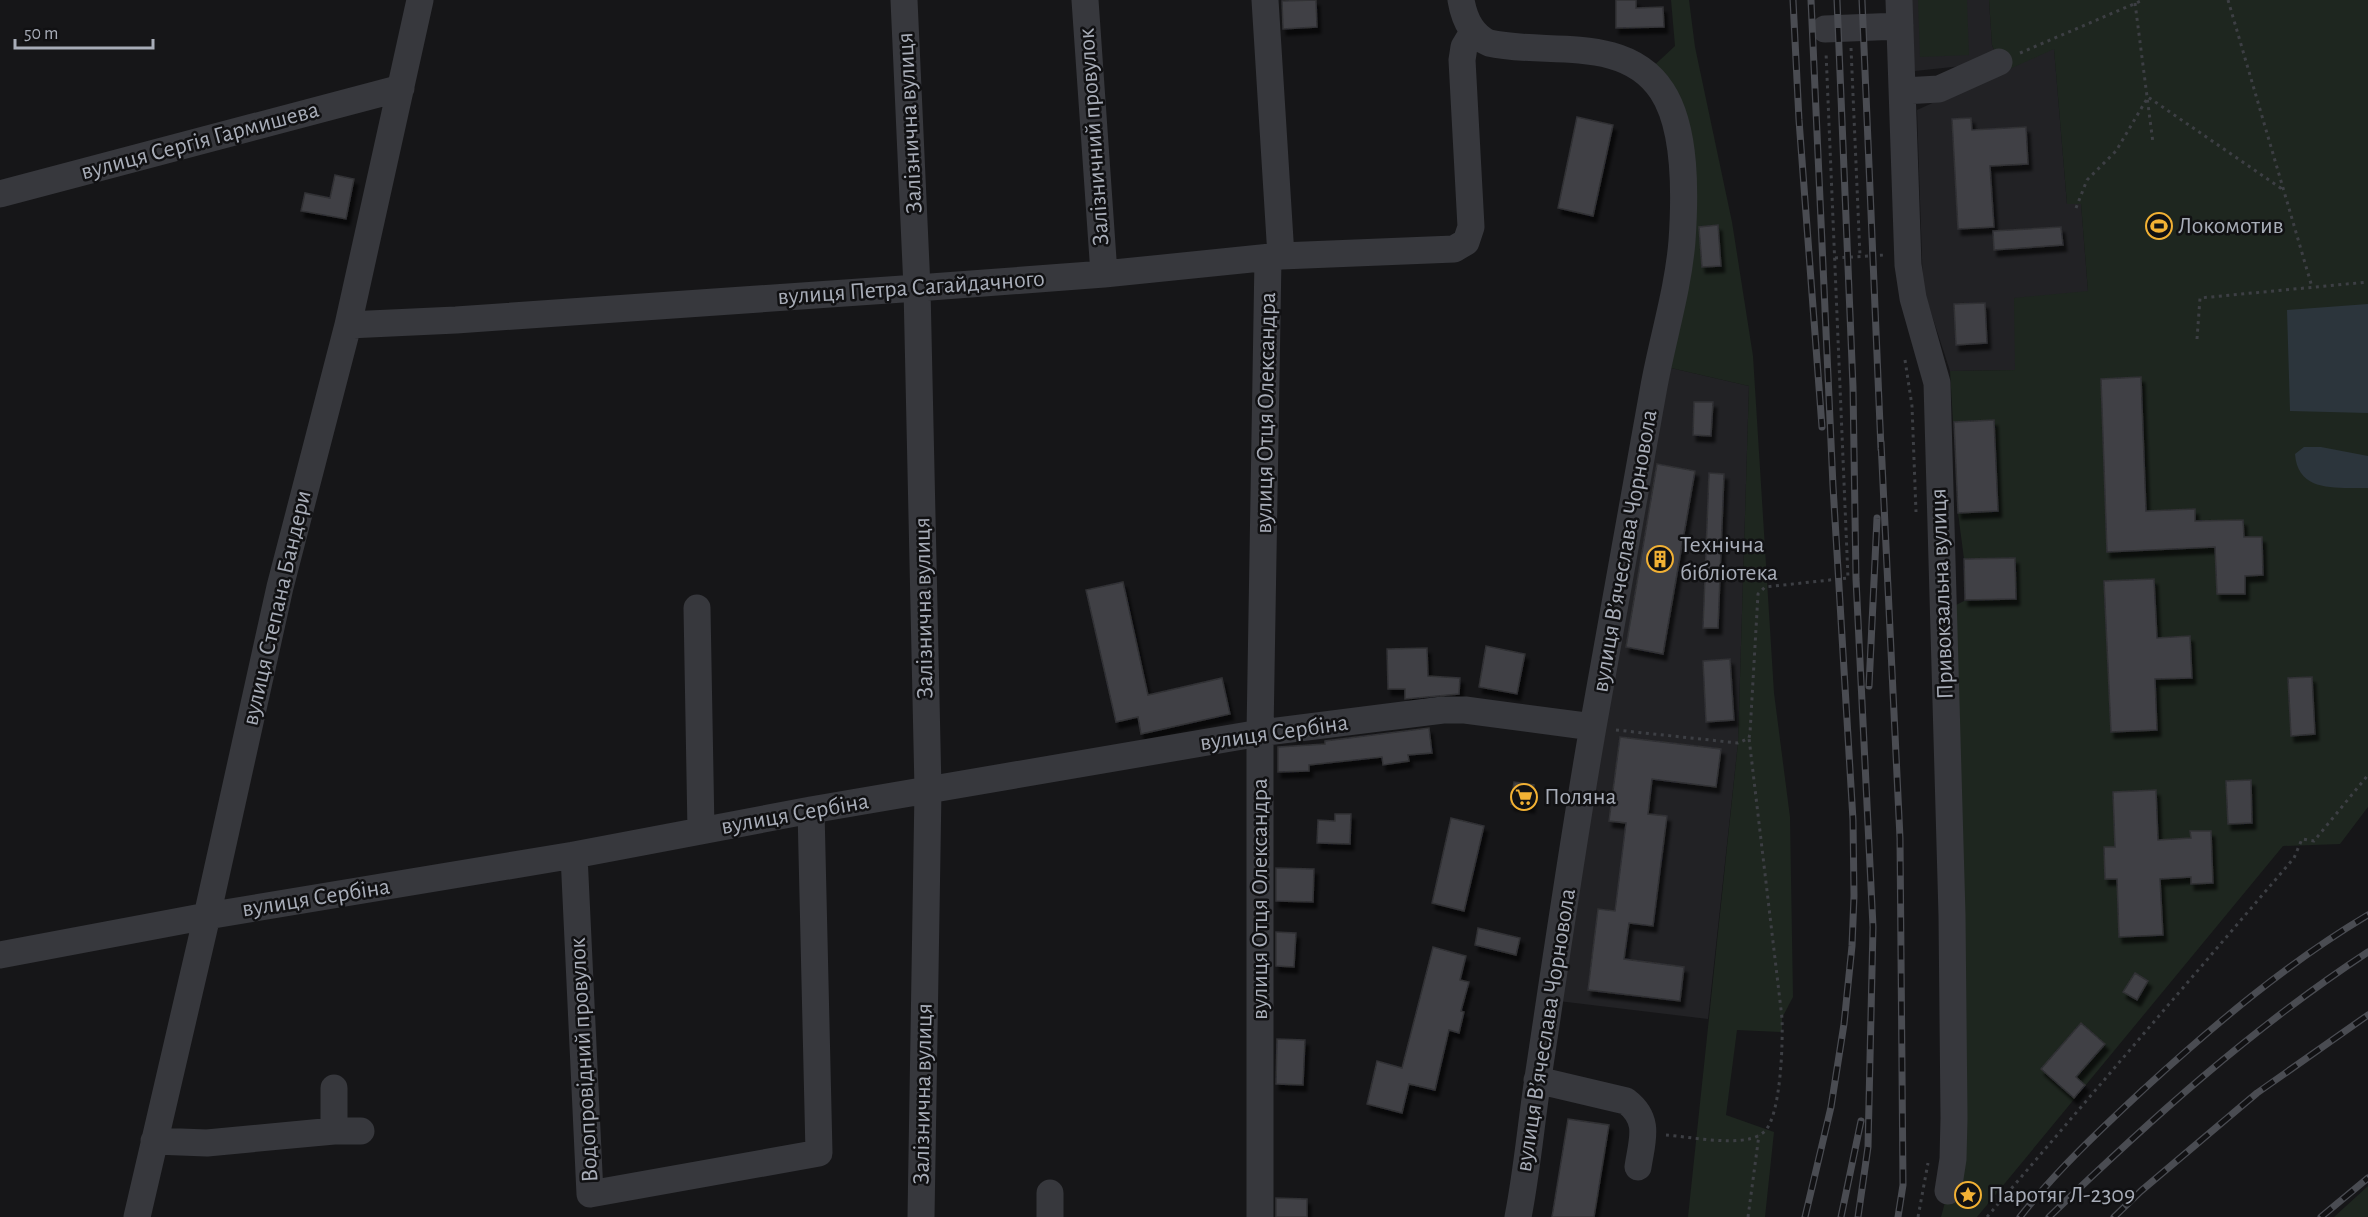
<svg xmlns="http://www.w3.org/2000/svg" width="2368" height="1217" font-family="'Alegreya Sans',sans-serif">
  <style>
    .built { fill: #222225 }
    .green { fill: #1e261f }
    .water { fill: #2c353c }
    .building { fill: #404145; stroke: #303034; stroke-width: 1.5; filter: url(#shadow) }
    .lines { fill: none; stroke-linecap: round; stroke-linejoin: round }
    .path { stroke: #3d3f44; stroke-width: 3; stroke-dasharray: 3 4.5; stroke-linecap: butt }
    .minor { stroke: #37383d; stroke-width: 27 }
    .rail-casing { stroke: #4a4c52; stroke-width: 7 }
    .rail { stroke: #111113; stroke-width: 4.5; stroke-dasharray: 14; stroke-linecap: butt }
    .labels { text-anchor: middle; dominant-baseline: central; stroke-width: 5; stroke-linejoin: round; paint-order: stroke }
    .street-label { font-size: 24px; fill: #a8adb8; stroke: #111113 }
    .poi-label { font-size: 24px; fill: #a8adb8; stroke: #111113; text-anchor: start }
  </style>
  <defs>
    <filter id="shadow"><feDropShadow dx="3.5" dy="6" stdDeviation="1.5" flood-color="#0009"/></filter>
  </defs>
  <rect width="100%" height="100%" fill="#161618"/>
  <path class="built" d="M1899,0H1989L1992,45L1999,62L1915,71Z
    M2054,48L2067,204L2081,203L2088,291L2015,370L1950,371L1923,288L1917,110Z
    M1658,365L1749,386L1738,743L1708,1019L1550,1000Z"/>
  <path class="green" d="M1671,0H1689L1695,47L1732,222L1753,356L1774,693L1790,817L1793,997L1782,1018V1032L1737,1030L1726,1115L1774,1132L1765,1217H1688L1738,743L1749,386L1658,365L1683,176L1647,72L1675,46Z
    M1918,0H1967L1969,55L1920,57Z
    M1989,0H2368V807L2340,844L2283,846L1977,1217H1941L1948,1191L1956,605L1964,601L2016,598L2015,558L1964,559L1958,513L1998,510L1994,420L1953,422L1950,371L2015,370L2014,298L2088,291L2081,204H2067L2054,49L2003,72L1992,45Z
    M2368,1186V1217H2334Z"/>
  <path class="water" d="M2368,304V413L2290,411L2287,310Z
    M2304,447H2321L2368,456V488C2338,487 2298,494 2295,454Z"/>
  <path class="building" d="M1316,0L1317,27L1283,29L1282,1Z
    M1616,0H1636V8L1663,7L1664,27L1616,28Z
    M1577,117L1613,125L1593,216L1558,208Z
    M1971,118L1972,130L2026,127L2028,164L1990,166L1994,227L1958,229L1952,119Z
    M335,175L354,179L346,219L301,211L305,193L330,198Z
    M1718,225L1721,266L1702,267L1699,227Z
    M2061,227L2063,245L1994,250L1993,231Z
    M1985,303L1987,343L1956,345L1954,304Z
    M2141,377L2146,511L2195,509V521L2243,520L2244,537H2262L2263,575L2245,576V594H2217L2215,547L2107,552L2101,379Z
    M1694,402H1713L1711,436L1693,435Z
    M1994,420L1998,511L1958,513L1954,422Z
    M1657,464L1695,471L1663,654L1626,647Z
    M1709,473L1724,474L1718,628H1703Z
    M2015,558L2016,599L1965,600L1964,559Z
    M2154,579L2157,638L2190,636L2192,678L2155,679L2157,730L2111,732L2104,581Z
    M1123,582L1148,695L1222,678L1230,714L1141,734L1138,717L1116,722L1086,590Z
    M1486,646L1525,654L1517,694L1479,687Z
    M1427,648L1428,676L1460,678L1459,694L1405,699V689H1388L1387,649Z
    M1730,659L1734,720L1706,722L1703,661Z
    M2312,677L2315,734L2291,736L2288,678Z
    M1429,728L1432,753L1408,755L1409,761L1383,765L1382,757L1309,765V771L1278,772V747L1325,744V741Z
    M1620,737L1721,749L1716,787L1652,779L1648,814L1667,816L1653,926L1629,923L1624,959L1684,967L1680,1001L1588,990L1598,909L1615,911L1626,823L1609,821Z
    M2251,780L2252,823L2228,824L2226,781Z
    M1514,782L1534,785L1531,807L1511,804Z
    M2156,790L2158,840L2191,838L2190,831H2211L2213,883L2191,884V877L2160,879L2163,935L2119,937L2117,879H2105L2104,847H2115L2113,792Z
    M1335,814H1351L1350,844L1317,843L1318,820L1335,821Z
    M1451,818L1484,826L1464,911L1432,903Z
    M1276,868L1314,869L1313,902L1276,901Z
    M1478,928L1520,938L1516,955L1475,945Z
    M1276,932L1296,933L1294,967L1276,966Z
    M1433,947L1466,956L1460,980L1469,982L1461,1011L1464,1012L1459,1033L1449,1030L1435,1090L1409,1084L1402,1113L1367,1104L1377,1061L1402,1068Z
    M2135,973L2148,981L2137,1000L2123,992Z
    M2081,1023L2105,1044L2076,1077L2085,1085L2074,1098L2041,1069Z
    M1277,1039L1305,1040L1303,1085L1276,1084Z
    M1568,1119L1609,1125L1594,1217H1552Z
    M1276,1198L1307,1199V1217H1276Z"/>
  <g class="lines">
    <path class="path" d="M2228,0L2312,287
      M2135,3L2153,143
      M1851,48L1860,256
      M2020,53L2143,0
      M2076,208L2087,180L2116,151L2148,97L2282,189
      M1835,258L1885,255
      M2197,339L2200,298L2368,282
      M1905,360L1912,406L1916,512
      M1616,730L1738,743L1749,738L1750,733L1758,594L1765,587L1848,578L1826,52
      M1666,1135C1690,1137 1725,1144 1749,1139C1754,1138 1761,1135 1765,1131C1781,1114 1783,1042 1782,1018L1749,738
      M1748,1217L1759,1135
      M1918,1217L1928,1163
      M1987,1217L2294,858L2302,839L2314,841L2368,775"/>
    <path class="minor" d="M904,0L917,288L928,790L921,1217
      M1085,0L1104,274
      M1265,0L1281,256
      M1461,0C1464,18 1471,35 1489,43C1546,56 1625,34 1662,91C1687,129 1685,197 1682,241C1678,290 1663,337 1654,386C1634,498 1614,609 1594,721C1573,840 1556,959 1538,1078C1531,1124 1527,1171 1518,1217
      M1899,0L1908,265L1913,298L1937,383L1952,915L1954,1118L1953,1159L1948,1191
      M1825,29L1900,26
      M1903,91L1939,89L1999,62
      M0,194L401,88
      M348,325L456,320L917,288L1104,274L1281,256L1454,249L1466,242L1471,227L1462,60L1464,47L1473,32
      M697,608L701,831
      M574,855L590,1194L819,1153L811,810
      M0,955L207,916L574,855L811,810L1260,733L1443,710H1465L1593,727
      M1537,1080L1626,1101C1651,1120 1642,1140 1638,1167
      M334,1131V1088
      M154,1141L207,1143L334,1131H361
      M137,1217L207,916L280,587L348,325L420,0
      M1050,1217V1193
      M1260,1217V733L1268,258"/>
    <defs>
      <path id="rail" d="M1793,0L1799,120L1822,427
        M1837,0L1853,387L1856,579L1873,927L1868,1147L1858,1217
        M1862,0L1881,449
        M1881,442L1900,838L1903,1185L1898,1217
        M1869,686L1877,518
        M1805,1217L1831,1107L1844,1024L1852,946L1854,896L1853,820L1833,486L1811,0
        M1841,1217L1861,1121
        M2020,1217C2057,1170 2100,1130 2144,1089C2214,1025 2287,963 2368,915
        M2049,1217C2149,1121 2252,1028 2368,952
        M2114,1217L2141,1191L2257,1093L2368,1015
        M2321,1217L2368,1178"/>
    </defs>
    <use href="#rail" class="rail-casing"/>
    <use href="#rail" class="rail"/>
  </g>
  <defs>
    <symbol id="stadium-ring" viewBox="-11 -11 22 22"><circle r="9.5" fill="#111113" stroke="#f2b134" stroke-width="1.5"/><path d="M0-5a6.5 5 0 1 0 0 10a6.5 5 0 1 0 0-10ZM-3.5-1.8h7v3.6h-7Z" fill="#f2b134"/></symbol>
    <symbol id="building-ring" viewBox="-11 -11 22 22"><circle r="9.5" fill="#111113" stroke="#f2b134" stroke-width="1.5"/><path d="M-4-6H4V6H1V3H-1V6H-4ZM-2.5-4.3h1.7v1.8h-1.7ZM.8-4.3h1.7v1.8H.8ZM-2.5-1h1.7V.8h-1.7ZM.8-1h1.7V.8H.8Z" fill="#f2b134"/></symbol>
    <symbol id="supermarket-ring" viewBox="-11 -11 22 22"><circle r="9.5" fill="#111113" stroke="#f2b134" stroke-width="1.5"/><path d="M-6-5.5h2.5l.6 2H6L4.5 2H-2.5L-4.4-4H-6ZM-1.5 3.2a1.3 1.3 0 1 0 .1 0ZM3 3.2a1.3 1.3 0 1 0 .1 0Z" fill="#f2b134"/></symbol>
    <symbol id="sight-ring" viewBox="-11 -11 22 22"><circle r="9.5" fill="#111113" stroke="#f2b134" stroke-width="1.5"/><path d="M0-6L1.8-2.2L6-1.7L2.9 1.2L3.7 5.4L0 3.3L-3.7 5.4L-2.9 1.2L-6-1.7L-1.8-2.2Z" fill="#f2b134"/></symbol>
  </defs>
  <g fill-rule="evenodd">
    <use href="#stadium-ring" x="2144" y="211" width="30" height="30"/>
    <use href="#building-ring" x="1645" y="544" width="30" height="30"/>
    <use href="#supermarket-ring" x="1509" y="782" width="30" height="30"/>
    <use href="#sight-ring" x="1953" y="1180" width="30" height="30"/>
  </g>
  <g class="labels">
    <g class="street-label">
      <text transform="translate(910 123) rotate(-93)">Залізнична вулиця</text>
      <text transform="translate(1094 137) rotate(-94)">Залізничний провулок</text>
      <text transform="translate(200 141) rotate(-15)">вулиця Сергія Гармишева</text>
      <text transform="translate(911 288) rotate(-4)">вулиця Петра Сагайдачного</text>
      <text transform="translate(1266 413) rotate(-89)">вулиця Отця Олександра</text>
      <text transform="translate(1625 551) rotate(-80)">вулиця Вʼячеслава Чорновола</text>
      <text transform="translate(1942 594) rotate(-92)">Привокзальна вулиця</text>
      <text transform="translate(277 608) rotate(-77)">вулиця Степана Бандери</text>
      <text transform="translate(924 608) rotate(-91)">Залізнична вулиця</text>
      <text transform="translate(1274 733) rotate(-8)">вулиця Сербіна</text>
      <text transform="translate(795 814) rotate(-10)">вулиця Сербіна</text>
      <text transform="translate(316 898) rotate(-9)">вулиця Сербіна</text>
      <text transform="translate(1260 899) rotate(-90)">вулиця Отця Олександра</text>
      <text transform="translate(1546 1030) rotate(-81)">вулиця Вʼячеслава Чорновола</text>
      <text transform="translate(584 1060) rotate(-93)">Водопровідний провулок</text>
      <text transform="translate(923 1094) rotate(-89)">Залізнична вулиця</text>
    </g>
    <g class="poi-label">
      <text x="2178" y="226">Локомотив</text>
      <text x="1680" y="545">Технічна<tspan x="1680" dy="28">бібліотека</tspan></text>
      <text x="1544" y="797">Поляна</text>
      <text x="1988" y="1195">Паротяг Л-2309</text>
    </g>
  </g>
  <path d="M15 39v9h138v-9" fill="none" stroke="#a8adb8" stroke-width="3"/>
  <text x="24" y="39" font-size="18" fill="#a8adb8" stroke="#111113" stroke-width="4.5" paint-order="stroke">50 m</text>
</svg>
